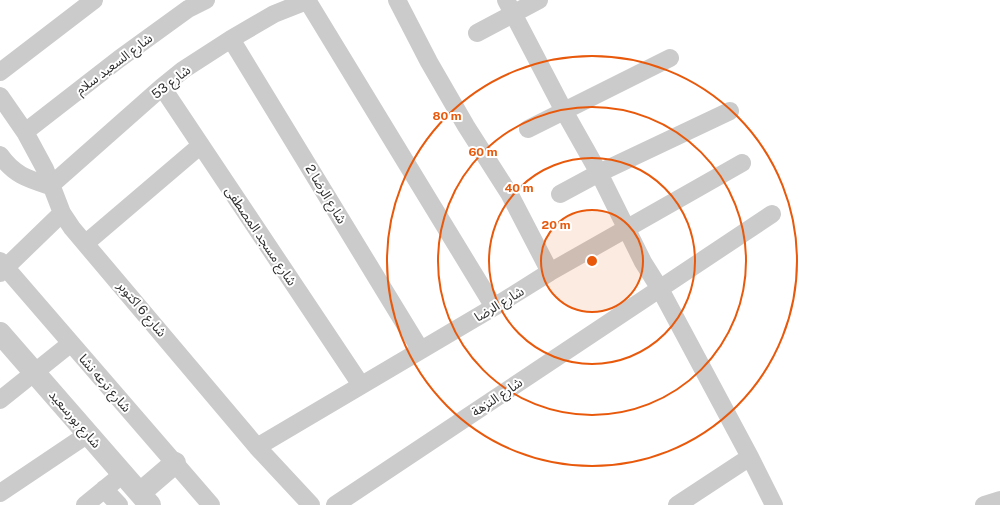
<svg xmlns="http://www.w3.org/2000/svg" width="1000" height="505" font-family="'Public Sans','Noto Sans Arabic',sans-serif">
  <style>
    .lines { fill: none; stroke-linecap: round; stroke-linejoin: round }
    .minor { stroke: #cbcbcb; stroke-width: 18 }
    .tertiary { stroke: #cbcbcb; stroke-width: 22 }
    .ring { fill: none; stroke: #e8590c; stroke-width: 2 }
    .labels { text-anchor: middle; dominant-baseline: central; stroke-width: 4; stroke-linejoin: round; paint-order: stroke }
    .street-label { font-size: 13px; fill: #2e2e2e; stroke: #fff }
    .centre { fill: #e8590c; stroke: #fff; stroke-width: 2 }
    .ring-label { font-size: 12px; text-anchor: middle; font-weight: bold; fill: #e8590c; stroke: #fff; stroke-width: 4; stroke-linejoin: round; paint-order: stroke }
  </style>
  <rect width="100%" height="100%" fill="#fff"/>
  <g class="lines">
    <path class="minor" d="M307,0L494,307
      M397,0L429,62L466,126L510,195L550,272
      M506,0L564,111L599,173L643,262L660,289L750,457L774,505
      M477,33L539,0
      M231,39L420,349
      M0,72L94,0
      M162,87L361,385
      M0,96L25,132L45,169L62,213L72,228L257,447L311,505
      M528,129L670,58
      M25,132L119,59L188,9L206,0
      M0,155C14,175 28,179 50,186L162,87L183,70L231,39L274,14L307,1
      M560,194L599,173L730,111
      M86,243L201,145
      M0,261L211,505
      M0,273L62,213
      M0,400L70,344
      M257,447L494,307L550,272L742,163
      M104,489L119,505
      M0,493L88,434
      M85,505L123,474
      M335,505L772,214
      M677,505L750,457
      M984,505L1000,500"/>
    <path class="tertiary" d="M0,333L150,505
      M140,493L175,463"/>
  </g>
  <circle cx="592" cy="261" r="51" fill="#e8590c" fill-opacity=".12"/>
  <g class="ring">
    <circle cx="592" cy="261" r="51"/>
    <circle cx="592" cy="261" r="103"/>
    <circle cx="592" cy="261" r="154"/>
    <circle cx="592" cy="261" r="205"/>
  </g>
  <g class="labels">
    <g class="street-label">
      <text transform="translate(114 64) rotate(-37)">شارع السعيد سلام</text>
      <text transform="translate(171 82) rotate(-38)">شارع 53</text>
      <text transform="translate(326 194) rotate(59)">شارع الرضا 2</text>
      <text transform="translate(261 236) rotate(56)">شارع مسجد المصطفى</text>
      <text transform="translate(499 304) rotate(-31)">شارع الرضا</text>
      <text transform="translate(142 309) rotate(50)">شارع 6 اكتوبر</text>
      <text transform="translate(105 383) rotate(49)">شارع ترعه نشا</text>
      <text transform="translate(497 397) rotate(-34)">شارع النزهة</text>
      <text transform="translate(75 419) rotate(49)">شارع بورسعيد</text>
    </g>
  </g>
  <circle cx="592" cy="261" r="6" class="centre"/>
  <g class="ring-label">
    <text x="447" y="120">80 m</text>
    <text x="483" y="156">60 m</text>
    <text x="519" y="192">40 m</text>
    <text x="556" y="229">20 m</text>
  </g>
</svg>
